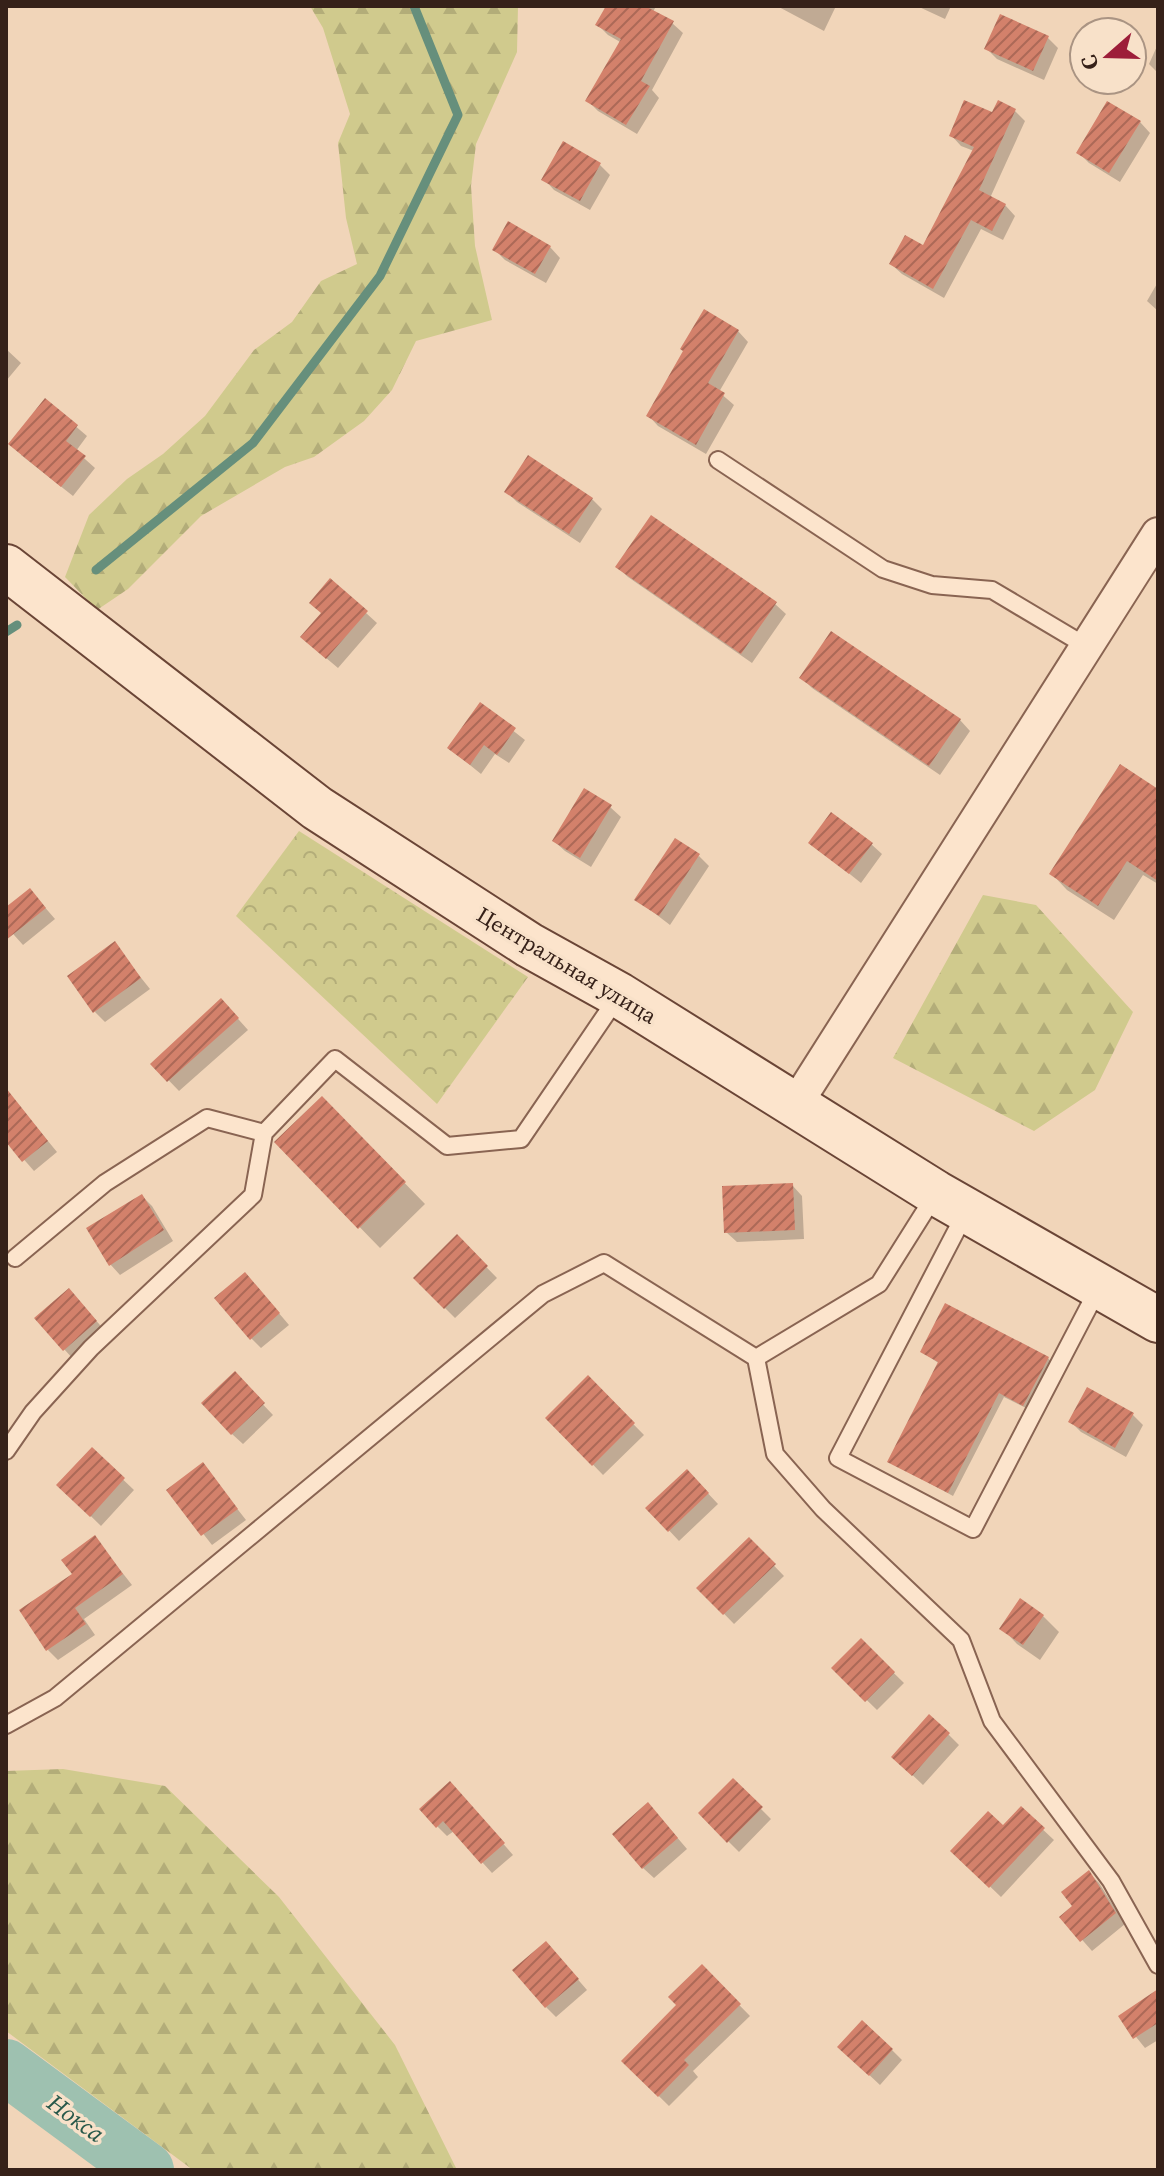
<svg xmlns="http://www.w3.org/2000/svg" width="1164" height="2176" font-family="'Source Serif 4',serif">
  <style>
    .forest { fill: url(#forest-firs) }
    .park { fill: url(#park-crowns) }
    .shadow { fill: #0003 }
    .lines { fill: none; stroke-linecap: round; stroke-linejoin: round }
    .stream { stroke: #668f7c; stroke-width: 9 }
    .river { stroke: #9ec1b0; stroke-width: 56 }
    .building { fill: url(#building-hatch) }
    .lane-casing { stroke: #896452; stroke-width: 20 }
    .street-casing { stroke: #896452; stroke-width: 36 }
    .secondary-casing { stroke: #6a4536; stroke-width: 48 }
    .lane { stroke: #fce4cc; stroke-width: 16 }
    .street { stroke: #fce4cc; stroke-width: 32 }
    .secondary { stroke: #fce4cc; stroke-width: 44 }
    .labels { text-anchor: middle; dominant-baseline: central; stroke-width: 7; stroke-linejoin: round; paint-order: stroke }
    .street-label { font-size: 22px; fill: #362119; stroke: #f8e1c9 }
    .water-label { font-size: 24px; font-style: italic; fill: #27584a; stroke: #f8e1c9 }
  </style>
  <defs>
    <pattern id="forest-firs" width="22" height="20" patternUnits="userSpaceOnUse" patternTransform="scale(2)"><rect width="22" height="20" fill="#d0ca8d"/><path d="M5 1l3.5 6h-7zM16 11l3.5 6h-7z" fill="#b3ad79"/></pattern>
    <pattern id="park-crowns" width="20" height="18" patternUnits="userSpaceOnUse" patternTransform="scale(2)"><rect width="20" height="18" fill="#d0ca8d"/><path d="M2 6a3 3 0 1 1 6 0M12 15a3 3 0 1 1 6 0" fill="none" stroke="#b3ad79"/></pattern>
    <pattern id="building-hatch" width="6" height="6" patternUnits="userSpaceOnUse" patternTransform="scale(2)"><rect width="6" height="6" fill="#d3816b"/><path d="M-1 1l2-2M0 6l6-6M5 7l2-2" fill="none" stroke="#ac6957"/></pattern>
  </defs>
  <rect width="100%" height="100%" fill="#f1d5b9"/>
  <path class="forest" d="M310,6H518L517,52L476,144L471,186L475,246L492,320L416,341L392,390L364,421L314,457L285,467L201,516L128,589L97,610L65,577L89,515L127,479L163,454L205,416L254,350L292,322L321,281L357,264L346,218L338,143L350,114L323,28Z
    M983,895L1036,905L1133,1012L1095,1090L1034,1131L893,1058Z
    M63,1769L165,1786L279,1897L395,2045L457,2170H193L6,2031V1771Z"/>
  <path class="park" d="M299,831L528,977L437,1104L236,916Z"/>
  <path class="shadow" d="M608,6H656L653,12L672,23L683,33L652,90L659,98L637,134L598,111L588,101L622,43L608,35L598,25Z
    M777,6H836L824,31Z
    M917,6H951L945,19Z
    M1048,38L1058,48L1044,80L997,59L986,48Z
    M1158,44V73L1149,64Z
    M999,103L1015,111L1025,121L990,198L1005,205L1015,216L1003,240L981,229L944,298L902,274L891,264L924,248L974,151L961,146L951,135L993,115Z
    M1140,122L1150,133L1120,182L1089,163L1079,153Z
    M600,165L610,175L590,210L554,190L544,179Z
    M550,247L560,258L546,283L505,260L494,249Z
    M1158,282V311L1147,301Z
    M738,331L748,342L719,392L734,405L706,454L658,426L648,415Z
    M6,349L21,363L6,381Z
    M46,401L87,436L76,451L95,468L73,496L21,455Z
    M506,491L592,499L602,509L580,543L517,502Z
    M617,567L775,604L786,614L752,663L628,577Z
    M366,613L377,623L338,668L313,647L323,614Z
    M802,678L960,720L970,731L940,775L812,688Z
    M480,705L525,740L509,763L495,754L481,774L449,748Z
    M1158,791V884L1143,875L1114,920L1067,890L1052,874Z
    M610,807L621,817L591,867L565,851L554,841Z
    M811,843L871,844L882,854L861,883Z
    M699,856L709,866L670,925L636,899Z
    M30,890L55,919L23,945L6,926V910Z
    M114,944L150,989L105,1022L95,1012Z
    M231,1011L248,1030L179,1091L153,1064Z
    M6,1090L57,1152L34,1171L6,1139Z
    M322,1098L425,1204L380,1248L277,1142Z
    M792,1185L802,1196L804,1239L737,1242L726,1232Z
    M142,1196L152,1206L173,1241L120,1275L110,1264Z
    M457,1237L497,1278L455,1318L415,1278Z
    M255,1285L289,1325L261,1348L251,1338Z
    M79,1301L106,1332L74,1360L64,1349Z
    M922,1352L1048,1358L1052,1363L1028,1409L1004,1397L953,1496L889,1461L940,1364Z
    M234,1374L273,1415L243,1444L232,1434Z
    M588,1378L644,1435L603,1475L548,1418Z
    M1133,1415L1143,1425L1126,1457L1081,1432L1071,1422Z
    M92,1450L134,1490L101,1526L59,1485Z
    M203,1465L246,1520L212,1545L169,1490Z
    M687,1471L718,1504L679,1541L648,1508Z
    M95,1538L132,1585L84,1619L95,1635L58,1660L48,1650L74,1575Z
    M749,1540L784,1576L734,1624L699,1588Z
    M1021,1601L1043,1616L1059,1632L1040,1660L1017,1644L1002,1628Z
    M861,1641L904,1683L877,1710L834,1668Z
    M948,1734L959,1745L923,1785L904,1767Z
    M733,1781L771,1819L739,1852L700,1813Z
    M460,1794L513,1855L492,1873L454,1831L447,1836L437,1826Z
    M1021,1809L1054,1840L1001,1897L953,1851L1003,1828Z
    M658,1815L687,1849L654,1878L643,1868Z
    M1089,1873L1099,1883L1125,1924L1092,1951L1062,1917L1075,1906Z
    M556,1954L587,1990L556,2017L546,2007Z
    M702,1967L750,2016L693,2071L698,2077L669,2106L623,2061L678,2005Z
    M1158,1997V2040L1145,2048L1120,2017Z
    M892,2050L902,2060L880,2085L850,2057Z"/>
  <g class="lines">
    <path class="stream" d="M96,570L253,443L380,276L458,115L414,6
      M6,632L17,625"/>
    <path class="river" d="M6,2067L146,2170"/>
  </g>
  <path class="building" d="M606,6H645L674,21L641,81L650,86L626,125L585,101L621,39L595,25Z
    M1000,14L1049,36L1033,71L984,49Z
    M964,100L992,112L998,100L1016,109L979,190L1006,204L992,231L971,220L933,289L889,264L905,235L923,245L974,147L949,136Z
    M1107,101L1141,121L1109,173L1076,153Z
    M563,141L601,163L580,201L541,180Z
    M508,221L551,246L535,274L492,250Z
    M704,309L739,330L708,383L725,393L696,445L646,416L683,351L680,349Z
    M45,398L78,425L66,441L86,456L61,487L8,444Z
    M528,455L593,498L569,534L504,492Z
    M651,515L777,602L741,654L615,567Z
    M330,578L368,611L326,659L300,637L321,613L309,603Z
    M831,631L961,719L929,766L799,678Z
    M480,702L516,728L497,755L484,745L470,765L447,748Z
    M1120,764L1158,789V881L1127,861L1098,906L1049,874Z
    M584,788L612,805L580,858L552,841Z
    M831,812L873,843L849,874L808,843Z
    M675,838L700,854L659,916L634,900Z
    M30,888L46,908L6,940V907Z
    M115,941L141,978L93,1013L67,976Z
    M221,998L239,1018L167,1082L150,1064Z
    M6,1088L48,1141L22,1162L6,1142Z
    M322,1096L406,1182L358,1229L274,1142Z
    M793,1183L795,1230L724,1233L722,1186Z
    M142,1194L164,1230L109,1266L86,1228Z
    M457,1234L488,1266L444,1309L413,1278Z
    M245,1272L280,1313L250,1340L214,1298Z
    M69,1288L97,1321L63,1351L34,1318Z
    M945,1303L1049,1357L1023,1406L999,1393L948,1493L887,1462L938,1362L920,1352Z
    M235,1371L265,1403L231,1435L201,1403Z
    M588,1375L635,1423L592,1466L545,1418Z
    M1087,1387L1134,1413L1115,1448L1068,1422Z
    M92,1447L125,1478L90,1517L56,1485Z
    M203,1462L238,1509L201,1536L166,1490Z
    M687,1469L709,1493L668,1532L645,1508Z
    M95,1535L123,1574L75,1608L86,1624L46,1651L19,1610L72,1574L61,1560Z
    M749,1537L776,1564L723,1615L696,1588Z
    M1020,1598L1044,1615L1023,1645L999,1629Z
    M861,1638L895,1672L865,1702L831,1668Z
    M929,1714L950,1733L912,1776L891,1757Z
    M733,1778L763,1807L727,1843L698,1813Z
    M450,1781L505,1843L481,1864L443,1821L436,1828L419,1809Z
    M648,1802L678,1838L642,1869L612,1834Z
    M1021,1806L1045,1828L989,1888L950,1851L988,1811L1003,1825Z
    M1089,1870L1116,1913L1080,1942L1059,1917L1072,1906L1061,1892Z
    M546,1941L579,1979L545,2008L512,1970Z
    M702,1964L741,2004L684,2060L689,2065L658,2097L621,2061L676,2005L668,1997Z
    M1158,1989V2023L1133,2039L1118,2016Z
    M862,2020L893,2049L869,2076L837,2047Z"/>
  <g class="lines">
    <defs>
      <path id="lane" d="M718,460L883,569L932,585L992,590L1086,646
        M966,1212L838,1458L973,1529L1098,1289
        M15,1258L105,1183L207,1118L264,1133
        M756,1358L775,1454L823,1509L961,1640L992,1721L1111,1881L1158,1965
        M6,1451L33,1412L91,1348L253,1195L264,1133L335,1059L447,1146L521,1139L617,998
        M6,1725L55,1698L543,1294L604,1263L756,1358L879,1284L935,1195"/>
      <path id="street" d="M794,1107L1158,534"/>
      <path id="secondary" d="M6,567L317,808L529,945L619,995L936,1193L1158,1320"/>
    </defs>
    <use href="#lane" class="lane-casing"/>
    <use href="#street" class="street-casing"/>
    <use href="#secondary" class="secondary-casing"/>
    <use href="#lane" class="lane"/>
    <use href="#street" class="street"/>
    <use href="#secondary" class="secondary"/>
  </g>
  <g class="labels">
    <g class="street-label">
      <text transform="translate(567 965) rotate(31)">Центральная улица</text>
    </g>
    <g class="water-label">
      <text transform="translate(76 2118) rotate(36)">Нокса</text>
    </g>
  </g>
  <rect width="1164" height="2176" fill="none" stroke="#362119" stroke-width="16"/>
  <g transform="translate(1108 56) rotate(250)"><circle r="38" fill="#f8e1c9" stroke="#aa9483" stroke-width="2"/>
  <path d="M0-6L14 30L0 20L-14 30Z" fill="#9d1d39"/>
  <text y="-12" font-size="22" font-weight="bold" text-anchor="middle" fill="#362119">С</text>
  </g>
</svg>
